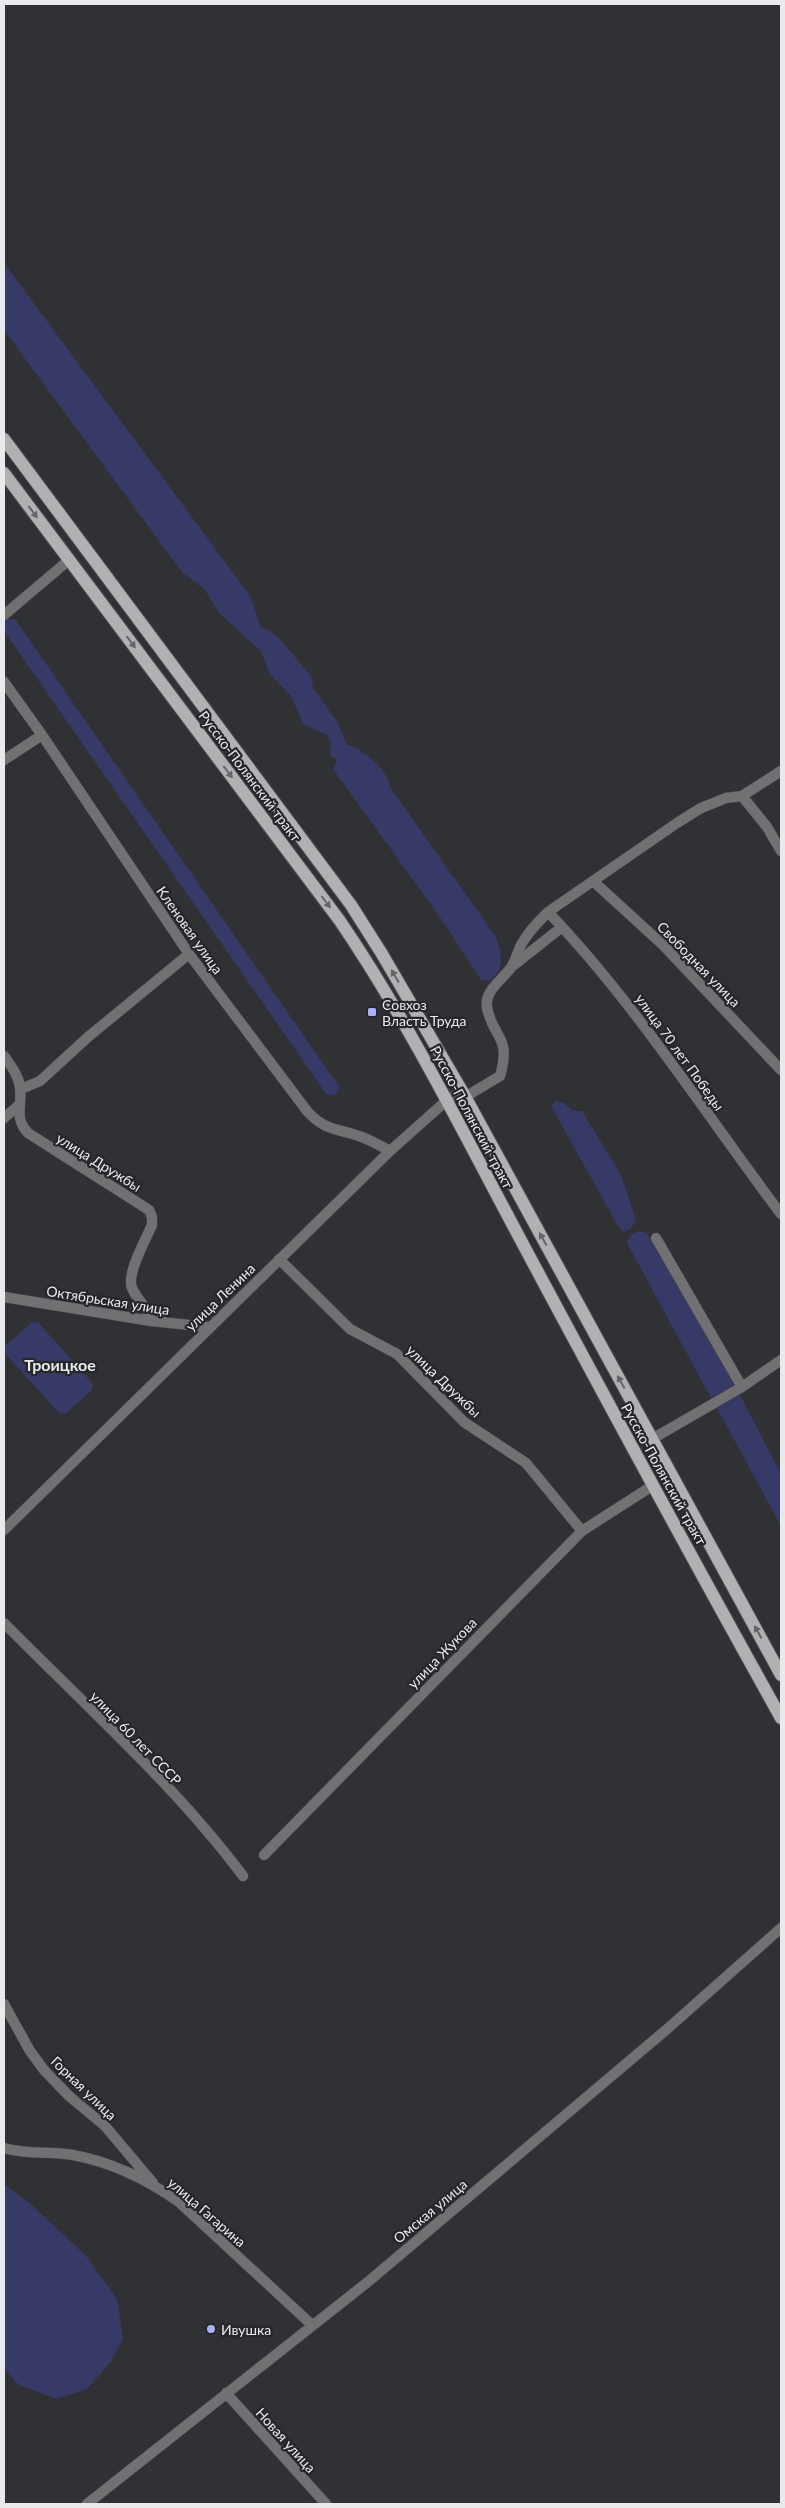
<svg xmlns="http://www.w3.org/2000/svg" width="785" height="2508" font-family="Lato,sans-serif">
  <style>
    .green { fill: #373a67 }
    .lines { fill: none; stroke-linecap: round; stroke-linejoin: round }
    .street-casing { stroke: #4e4f51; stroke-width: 11 }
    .primary-casing { stroke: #4e4f51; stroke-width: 14 }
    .street { stroke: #717173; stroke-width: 10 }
    .primary { stroke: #b1b1b4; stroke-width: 12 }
    .oneway { fill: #656568 }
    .poi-dot { fill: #a9b0fc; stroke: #26272a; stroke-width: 2 }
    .labels { text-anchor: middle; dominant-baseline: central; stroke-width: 4.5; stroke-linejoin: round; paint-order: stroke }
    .street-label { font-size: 14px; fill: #e9eaec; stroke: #26272a }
    .poi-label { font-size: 14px; fill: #e9eaec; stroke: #26272a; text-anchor: start }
    .quarter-label { font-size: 16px; font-weight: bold; fill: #e9eaec; stroke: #26272a }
  </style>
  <rect width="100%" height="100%" fill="#303134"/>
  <path class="green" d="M4,263L251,597L260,626L277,636L311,676L313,688L338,723L347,745C364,749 388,770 390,787L496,937C502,955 506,968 489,981L481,980L442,920L333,769L337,760L330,755L331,744L327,735L303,724L291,696L269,673L261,651L219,613L205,590L182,572L4,330Z
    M5,619H15L340,1088L334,1095H327L4,631Z
    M556,1101L564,1103L573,1111H582L621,1175L636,1220L631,1228L624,1232L618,1226L551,1106Z
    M640,1231L647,1233L704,1327L734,1385L711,1398L627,1243L631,1234Z
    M38,1322L93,1384L92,1390L66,1413H59L4,1352L5,1346L31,1323Z
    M740,1395L781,1474V1526L717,1408Z
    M4,2184L31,2204L87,2257L117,2299L123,2339L110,2363L87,2389L57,2399L19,2385L4,2369Z"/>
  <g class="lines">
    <defs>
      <path id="street" d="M4,615L69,560
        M4,682L42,735L189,954L307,1111C326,1132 338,1128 362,1137C372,1141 381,1146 390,1151
        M4,760L42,735
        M742,796L767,827L781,851
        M593,881L663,945L781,1070
        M548,912C636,1004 704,1112 781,1214
        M514,965L562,927
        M4,1056C11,1066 19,1076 20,1088C22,1107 14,1118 28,1133L149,1210L152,1217V1225C146,1239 126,1274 132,1288C137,1300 148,1307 151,1321
        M21,1089L40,1081L88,1037L189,954
        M465,1097L500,1076C512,1035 492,1038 487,1007C484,990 504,979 512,966C516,959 518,951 521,945C528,932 538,922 548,912L677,823L701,808L726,798L742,796L781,771
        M4,1118L19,1105
        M656,1238L742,1387
        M279,1259L350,1329L397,1354L464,1422L526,1463L582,1531
        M4,1297L151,1321L209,1327
        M652,1439L742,1387L781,1360
        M4,1530L390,1151L446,1101L462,1091
        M4,1623C85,1705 174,1784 243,1876
        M264,1855L582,1531L652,1486
        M4,2004L30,2051L44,2070L69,2096L105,2126L153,2183
        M4,2148C27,2155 50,2151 73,2155C111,2162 148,2180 179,2202L312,2325
        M226,2393L326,2504
        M87,2504L369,2281L666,2030L781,1928"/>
      <path id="primary" d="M4,439L351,905L382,954L462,1091L781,1675
        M4,473L340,921C410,1024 466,1138 525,1248C609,1405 694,1562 781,1718"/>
    </defs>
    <use href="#street" class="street-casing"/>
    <use href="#primary" class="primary-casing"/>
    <use href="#street" class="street"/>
    <use href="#primary" class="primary"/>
  </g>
  <defs><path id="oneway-solid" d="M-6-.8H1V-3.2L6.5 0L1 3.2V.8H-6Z" transform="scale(1.25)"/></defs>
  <g class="oneway">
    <use href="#oneway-solid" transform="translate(33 512) rotate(53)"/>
    <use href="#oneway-solid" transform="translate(131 642) rotate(53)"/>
    <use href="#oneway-solid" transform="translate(228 772) rotate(53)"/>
    <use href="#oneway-solid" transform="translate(326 902) rotate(53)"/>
    <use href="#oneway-solid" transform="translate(395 976) rotate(-121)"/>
    <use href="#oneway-solid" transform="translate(543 1239) rotate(-119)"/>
    <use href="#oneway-solid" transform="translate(621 1382) rotate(-119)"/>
    <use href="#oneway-solid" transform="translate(758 1632) rotate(-119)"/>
  </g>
  <g class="poi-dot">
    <rect x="367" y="1007" width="10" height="10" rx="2.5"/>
    <circle cx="211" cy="2329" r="5"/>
  </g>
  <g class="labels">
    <g class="street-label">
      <text transform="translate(250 776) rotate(53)">Русско-Полянский тракт</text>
      <text transform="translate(190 930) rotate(55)">Кленовая улица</text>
      <text transform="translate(699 964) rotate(46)">Свободная улица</text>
      <text transform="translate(680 1052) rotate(54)">улица 70 лет Победы</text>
      <text transform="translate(472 1117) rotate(62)">Русско-Полянский тракт</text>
      <text transform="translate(99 1162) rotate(32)">улица Дружбы</text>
      <text transform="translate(220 1297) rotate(-44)">улица Ленина</text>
      <text transform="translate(108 1300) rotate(9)">Октябрьская улица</text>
      <text transform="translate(444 1381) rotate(44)">улица Дружбы</text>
      <text transform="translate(664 1474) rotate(61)">Русско-Полянский тракт</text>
      <text transform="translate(442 1653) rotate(-46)">улица Жукова</text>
      <text transform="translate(136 1738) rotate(46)">улица 60 лет СССР</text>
      <text transform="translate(84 2088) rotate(44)">Горная улица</text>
      <text transform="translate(430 2211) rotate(-40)">Омская улица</text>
      <text transform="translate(207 2212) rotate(41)">улица Гагарина</text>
      <text transform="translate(286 2440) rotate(48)">Новая улица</text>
    </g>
    <g class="poi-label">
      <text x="382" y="1004">Совхоз<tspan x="382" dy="16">Власть Труда</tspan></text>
      <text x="221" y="2329">Ивушка</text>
    </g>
    <g class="quarter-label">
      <text x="60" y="1364">Троицкое</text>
    </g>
  </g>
  <rect width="785" height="2508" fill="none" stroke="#e9eaec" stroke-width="10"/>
</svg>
